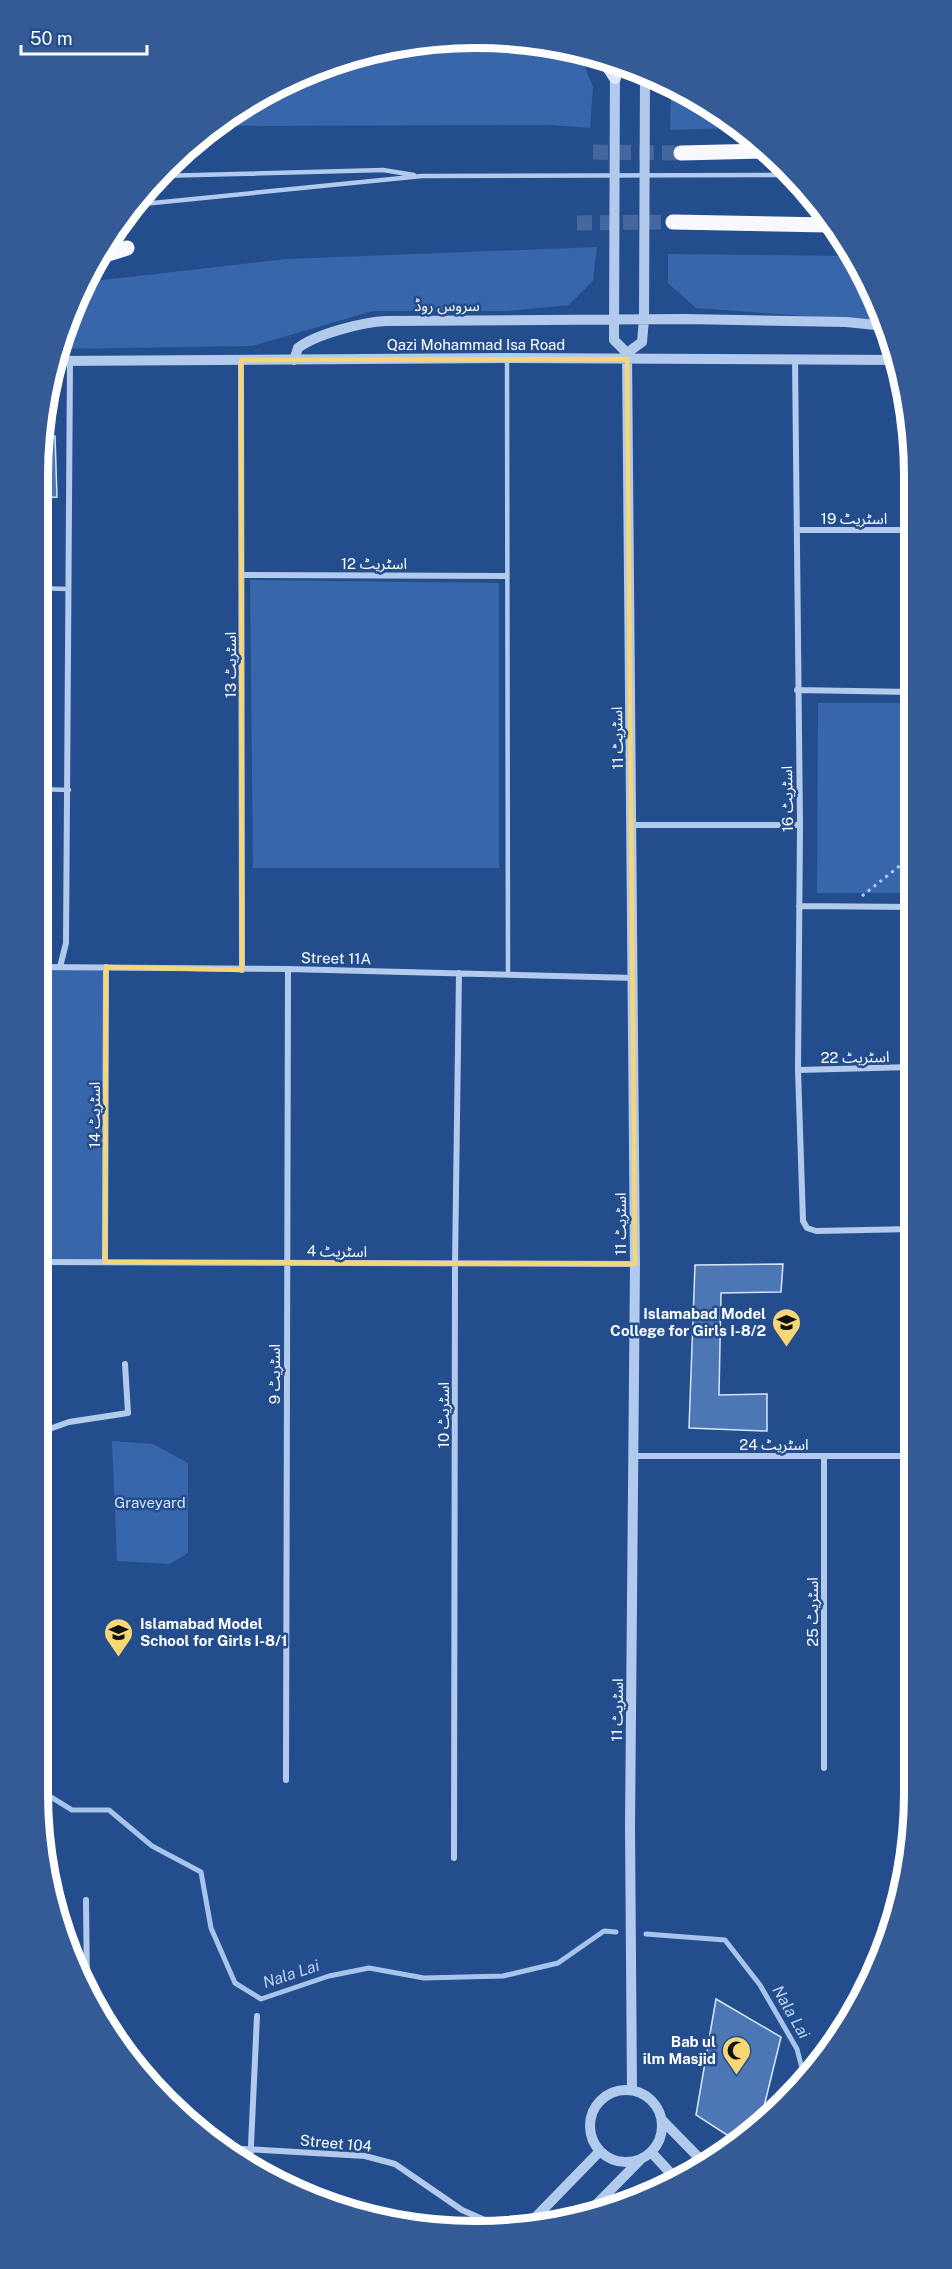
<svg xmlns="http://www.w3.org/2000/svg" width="952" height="2269" font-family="'Public Sans','Noto Sans Arabic',sans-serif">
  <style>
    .green { fill: #3866aa }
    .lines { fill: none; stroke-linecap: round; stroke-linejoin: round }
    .stream { stroke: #a6c4ec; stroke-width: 5 }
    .building { fill: #4c77b4; stroke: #d7e5f8; stroke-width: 1.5 }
    .primary-tunnel { stroke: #44689e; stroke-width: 15; stroke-dasharray: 15 8; stroke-linecap: butt }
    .path { stroke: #b2caeb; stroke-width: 3; stroke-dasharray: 3 4.5; stroke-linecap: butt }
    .service { stroke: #b2caeb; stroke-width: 4.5 }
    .minor { stroke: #b2caeb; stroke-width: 6 }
    .tertiary { stroke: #b2caeb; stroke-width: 10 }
    .secondary { stroke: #dde8f9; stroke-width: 12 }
    .primary { stroke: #f7f9fe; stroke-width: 15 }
    .marked { fill: none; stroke: #f6d675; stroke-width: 4.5; stroke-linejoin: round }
    .labels { text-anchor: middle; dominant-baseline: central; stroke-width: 5; stroke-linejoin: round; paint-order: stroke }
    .street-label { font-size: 15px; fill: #fff; stroke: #234d8d }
    .poi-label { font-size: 15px; font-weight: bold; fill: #fff; stroke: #234d8d; text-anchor: end }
    .park-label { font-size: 15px; fill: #d7e5f8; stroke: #234d8d }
    .water-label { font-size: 16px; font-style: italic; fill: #bed4f2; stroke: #234d8d }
    .rim { fill: none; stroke: #fff; stroke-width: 8 }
  </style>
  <rect width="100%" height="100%" fill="#234d8d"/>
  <path class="green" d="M447,38L533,41L579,52L593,87L590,128L551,125L212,126L282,83L362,53Z
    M671,88L719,111L739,128L670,130Z
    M597,247L593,281L569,305L507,311H373L252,346L58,349L61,335L85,282L286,259Z
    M668,254L849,256L881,308L885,322L696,308L668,283Z
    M250,580L499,583V868H253Z
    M818,703H911L912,893H817Z
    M106,967L105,1262H38V968Z
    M112,1441L153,1444L188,1463V1553L170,1564L117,1561Z"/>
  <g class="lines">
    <path class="stream" d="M38,1789L72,1810H109L152,1846L201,1872L211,1928L235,1983L261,1999L329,1976L369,1968L424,1978L503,1976L558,1963L604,1931L616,1932
      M646,1934L725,1940L760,1985L797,2049L805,2080"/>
  </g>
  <path class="building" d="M55,436L57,497L38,498V476L44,437Z
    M783,1264L781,1292L721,1293L719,1395L767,1394V1431L689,1428L695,1265Z
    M716,1999L781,2037L759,2127L738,2142L696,2115Z"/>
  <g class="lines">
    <path class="primary-tunnel" d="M593,152L681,153
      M577,223L673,222"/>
    <path class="path" d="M862,896L912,856"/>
    <path class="service" d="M158,176L383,170L414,175
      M133,205L422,176L793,175
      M507,358L508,973
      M38,588L67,589
      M38,789L69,790"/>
    <path class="minor" d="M795,359L800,825L798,1070L803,1221L807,1228L816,1231L913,1229
      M241,360L242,970
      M797,530H911
      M242,575L506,576
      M797,690L911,692
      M633,825H800
      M799,906L912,907
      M38,967L288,969L634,978
      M60,967L66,943L70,361
      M798,1070L912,1067
      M38,1262L635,1264
      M105,1262L106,967
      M38,1433L69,1422L128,1413L125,1364
      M635,1456H914
      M824,1456V1768
      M286,1780L288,969
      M454,1858L455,1265L459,973
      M86,1900L87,1991
      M227,2148L365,2156L395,2164L462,2210L496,2225
      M250,2167L257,2016"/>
    <path class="tertiary" d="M615,60L614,340L627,353
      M627,353L635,1264L630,1826L632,2090
      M627,353L642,342L644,319L645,74
      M294,360L298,348C316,334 363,322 386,321L685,319L846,322L886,326
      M56,361L507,358L895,360
      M590 2126a36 36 0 1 1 72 0a36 36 0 1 1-72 0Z
      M662,2120L706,2165
      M651,2152L677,2180
      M588,2213L641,2159
      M529,2224L600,2151"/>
    <path class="secondary" d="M601,57L615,78
      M645,80L646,75"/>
    <path class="primary" d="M681,153L765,151
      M673,222L829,225
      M95,258L127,248"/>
  </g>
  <path class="marked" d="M627,359L635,1264L105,1262L106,967L242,970L241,360Z"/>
  <defs>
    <symbol id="school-pin" viewBox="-11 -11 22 30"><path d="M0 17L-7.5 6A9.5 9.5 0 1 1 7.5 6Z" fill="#f6d675" stroke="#234d8d"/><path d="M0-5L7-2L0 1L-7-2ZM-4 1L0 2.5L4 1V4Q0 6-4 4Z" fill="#111"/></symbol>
    <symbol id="mosque-pin" viewBox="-11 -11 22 30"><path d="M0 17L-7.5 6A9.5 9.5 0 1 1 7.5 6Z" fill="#f6d675" stroke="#234d8d"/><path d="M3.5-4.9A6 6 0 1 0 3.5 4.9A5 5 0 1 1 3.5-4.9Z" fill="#111"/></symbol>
  </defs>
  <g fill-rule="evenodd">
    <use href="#school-pin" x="770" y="1306" width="33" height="45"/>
    <use href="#school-pin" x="102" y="1616" width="33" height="45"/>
    <use href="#mosque-pin" x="720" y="2034" width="33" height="45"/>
  </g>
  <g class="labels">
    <g class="street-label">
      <text x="447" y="305">سروس روڈ</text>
      <text x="476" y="344">Qazi Mohammad Isa Road</text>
      <text x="854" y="518">اسٹریٹ 19</text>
      <text x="374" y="563">اسٹریٹ 12</text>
      <text transform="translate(230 665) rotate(-90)">اسٹریٹ 13</text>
      <text transform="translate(617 738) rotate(-91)">اسٹریٹ 11</text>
      <text transform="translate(787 799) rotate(-91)">اسٹریٹ 16</text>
      <text transform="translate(336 958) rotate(1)">Street 11A</text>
      <text transform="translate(855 1057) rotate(-1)">اسٹریٹ 22</text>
      <text transform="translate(94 1115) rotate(-90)">اسٹریٹ 14</text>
      <text transform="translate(620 1224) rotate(-90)">اسٹریٹ 11</text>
      <text transform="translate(337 1251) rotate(1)">اسٹریٹ 4</text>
      <text transform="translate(274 1374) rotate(-90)">اسٹریٹ 9</text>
      <text transform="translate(443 1415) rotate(-90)">اسٹریٹ 10</text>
      <text x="774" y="1444">اسٹریٹ 24</text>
      <text transform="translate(812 1612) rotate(-90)">اسٹریٹ 25</text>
      <text transform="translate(617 1710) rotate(-89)">اسٹریٹ 11</text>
      <text transform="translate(336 2143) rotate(5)">Street 104</text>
    </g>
    <g class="poi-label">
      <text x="766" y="1313">Islamabad Model<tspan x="766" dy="17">College for Girls I-8/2</tspan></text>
      <text x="140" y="1623" text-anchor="start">Islamabad Model<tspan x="140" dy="17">School for Girls I-8/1</tspan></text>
      <text x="716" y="2041">Bab ul<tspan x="716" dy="17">ilm Masjid</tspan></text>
    </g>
    <g class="park-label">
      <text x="150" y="1502">Graveyard</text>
    </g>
    <g class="water-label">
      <text transform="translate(291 1974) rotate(-18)">Nala Lai</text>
      <text transform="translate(791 2012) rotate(60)">Nala Lai</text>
    </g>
  </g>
  <path d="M0 0H952V2269H0ZM476 48H476A428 428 0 0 1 904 476V1793A428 428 0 0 1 476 2221H476A428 428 0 0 1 48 1793V476A428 428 0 0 1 476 48Z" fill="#355b96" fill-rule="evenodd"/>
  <path class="rim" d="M476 48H476A428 428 0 0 1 904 476V1793A428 428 0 0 1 476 2221H476A428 428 0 0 1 48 1793V476A428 428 0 0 1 476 48Z"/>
  <path d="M21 45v9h126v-9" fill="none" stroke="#ffffff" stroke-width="3"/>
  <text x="30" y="45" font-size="18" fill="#ffffff" stroke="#234d8d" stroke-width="4.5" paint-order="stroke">50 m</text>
</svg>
